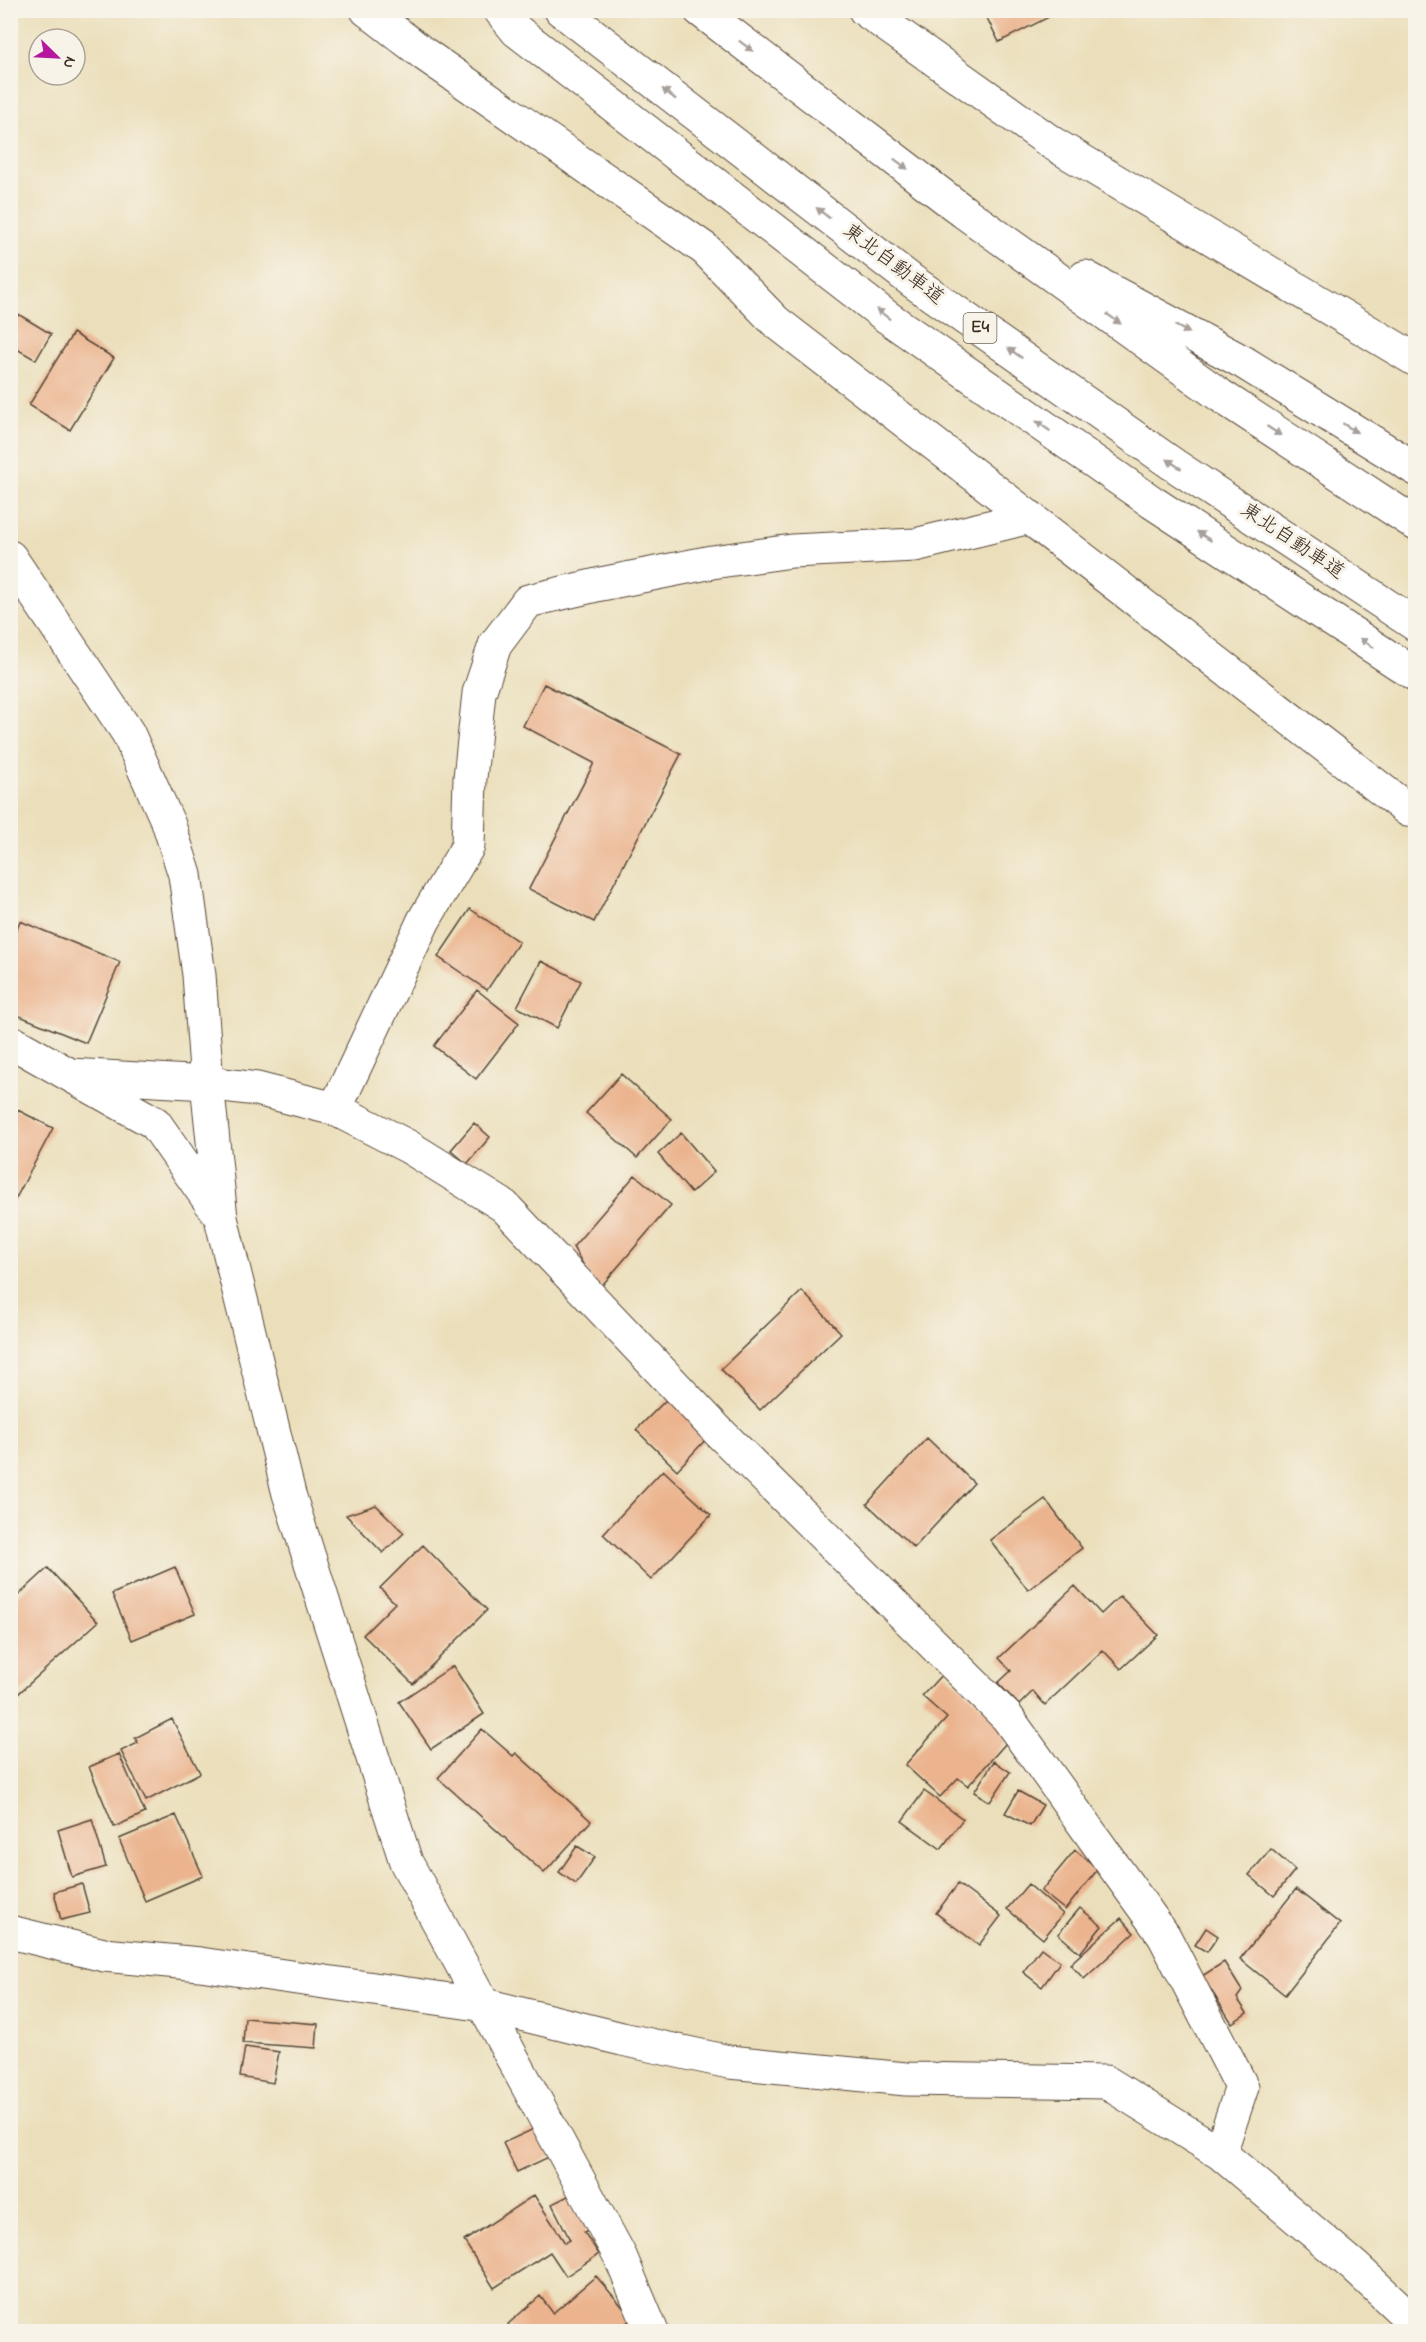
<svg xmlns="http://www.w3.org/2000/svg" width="1426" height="2342" font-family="'Indie Flower','Klee One',sans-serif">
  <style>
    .building { fill: #ebb48e }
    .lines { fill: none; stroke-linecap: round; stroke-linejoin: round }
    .street-casing { stroke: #554536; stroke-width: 35 }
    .highway-casing { stroke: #554536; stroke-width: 35 }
    .street { stroke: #fff; stroke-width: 33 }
    .highway { stroke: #fff; stroke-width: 33 }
    .oneway { fill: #a79f9a }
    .labels { text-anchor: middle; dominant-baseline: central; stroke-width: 6; stroke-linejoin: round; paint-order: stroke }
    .shield { fill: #f7f3e8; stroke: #73665b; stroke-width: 1.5 }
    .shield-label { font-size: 18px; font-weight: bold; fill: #3b2a1e }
    .street-label { font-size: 20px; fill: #3b2a1e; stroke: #f7f3e8 }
  </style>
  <rect width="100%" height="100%" fill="#f7f3e8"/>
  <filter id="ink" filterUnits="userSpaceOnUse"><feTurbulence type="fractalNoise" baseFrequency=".0167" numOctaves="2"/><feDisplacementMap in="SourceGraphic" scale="12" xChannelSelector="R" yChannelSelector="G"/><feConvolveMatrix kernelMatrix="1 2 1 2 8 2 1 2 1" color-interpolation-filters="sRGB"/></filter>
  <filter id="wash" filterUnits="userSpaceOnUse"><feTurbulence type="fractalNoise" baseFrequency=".008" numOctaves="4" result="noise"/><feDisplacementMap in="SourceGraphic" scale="24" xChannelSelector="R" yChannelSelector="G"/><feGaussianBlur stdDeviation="1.35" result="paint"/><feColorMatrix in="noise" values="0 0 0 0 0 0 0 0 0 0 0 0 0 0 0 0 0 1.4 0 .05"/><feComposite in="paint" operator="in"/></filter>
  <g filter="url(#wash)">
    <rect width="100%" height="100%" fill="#ebdfbb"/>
    <g id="blocks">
      <path class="building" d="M983,10H1046L1049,17L999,42Z
        M18,314L51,334L36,360L10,345V327Z
        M73,333L114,358L70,430L29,405Z
        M544,684L681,754L594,922L529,889L594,763L523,726Z
        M470,909L519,942L487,990L438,957Z
        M20,921L120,962L86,1043L10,1012V945Z
        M541,961L581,981L557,1028L517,1007Z
        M477,990L519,1023L476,1079L434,1046Z
        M621,1074L672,1119L637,1158L586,1113Z
        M10,1106L53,1128L15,1200L10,1197Z
        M474,1123L490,1137L467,1164L451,1150Z
        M681,1133L714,1172L691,1193L658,1154Z
        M635,1175L671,1205L598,1290L573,1247Z
        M802,1291L841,1333L760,1410L721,1369Z
        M672,1394L712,1433L677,1470L636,1430Z
        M927,1438L974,1483L914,1548L867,1504Z
        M663,1470L711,1515L651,1580L603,1534Z
        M1045,1499L1082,1548L1028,1590L990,1540Z
        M376,1505L404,1533L383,1553L346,1515Z
        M423,1545L487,1610L413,1684L363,1635L395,1603L380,1588Z
        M175,1567L195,1614L132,1640L112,1594Z
        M48,1568L98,1622L10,1701V1603Z
        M1075,1586L1101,1614L1120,1596L1158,1635L1121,1669L1103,1650L1045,1705L1033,1691L1019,1705L998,1683L1011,1671L999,1658Z
        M453,1666L484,1714L431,1749L399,1702Z
        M944,1672L1014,1734L968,1786L958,1778L940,1797L905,1765L947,1718L922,1696Z
        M172,1719L200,1773L146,1801L121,1751L138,1743L135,1738Z
        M482,1729L513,1756L516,1753L591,1821L544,1873L438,1778Z
        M119,1754L145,1813L114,1827L89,1767Z
        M994,1761L1010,1772L990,1802L974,1792Z
        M924,1791L963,1819L941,1849L902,1821Z
        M1018,1791L1043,1805L1030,1826L1005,1813Z
        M176,1815L203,1876L145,1901L119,1839Z
        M92,1819L106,1867L72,1877L58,1830Z
        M577,1846L595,1857L576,1884L559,1872Z
        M1271,1849L1295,1870L1274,1896L1249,1875Z
        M1075,1850L1098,1869L1065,1910L1041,1891Z
        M82,1884L90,1913L61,1920L54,1892Z
        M958,1884L1001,1916L979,1945L936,1913Z
        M1028,1884L1063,1914L1043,1939L1007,1909Z
        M1296,1889L1340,1924L1285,1995L1240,1959Z
        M1080,1908L1102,1926L1080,1953L1058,1934Z
        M1121,1918L1134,1933L1084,1979L1070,1964Z
        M1206,1928L1218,1936L1207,1952L1195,1945Z
        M1041,1948L1060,1962L1042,1987L1023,1972Z
        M1224,1962L1242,1991L1237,1998L1247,2013L1232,2023L1202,1976Z
        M245,2018L318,2024L316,2048L243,2043Z
        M245,2047L279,2052L273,2083L240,2077Z
        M538,2127L551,2156L517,2172L503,2143Z
        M574,2193L591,2228L584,2232L599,2254L566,2276L550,2252L494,2288L464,2241L534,2195L565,2243L570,2240L552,2204Z
        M596,2276L632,2318L616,2332H514L508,2324L540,2296L553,2313Z"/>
    </g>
  </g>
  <g filter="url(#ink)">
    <use href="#blocks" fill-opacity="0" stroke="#554536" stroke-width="1.5"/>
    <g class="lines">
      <defs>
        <path id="street" d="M367,10L424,54L705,249L775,321L1408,810L1416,806
          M865,10L1052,143L1416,360
          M10,557L128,733L169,825L185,875L199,975L207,1083L221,1218L289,1494L406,1862L620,2256L652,2332
          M10,1041L70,1075
          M335,1109L424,920L468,846L470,778L479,693L495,645L528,601L601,584L712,562L792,551L915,545L1030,517
          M220,1216L155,1123L70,1075L207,1083L257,1089L335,1109L409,1147L504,1206L718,1431L1007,1717L1164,1936L1242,2087L1220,2153
          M10,1932L104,1955L200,1964L485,2005L622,2039L729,2062L906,2079L1106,2082L1220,2153L1355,2267L1416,2324"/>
        <path id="highway" d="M500,10L517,31L887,317L1152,502L1416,675
          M561,10L912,281L1174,465L1416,625
          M700,10L964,212L1221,396L1416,524
          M1085,277L1243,362L1416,469"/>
      </defs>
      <use href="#street" class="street-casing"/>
      <use href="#highway" class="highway-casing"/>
      <use href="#street" class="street"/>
      <use href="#highway" class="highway"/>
    </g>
    <defs><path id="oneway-solid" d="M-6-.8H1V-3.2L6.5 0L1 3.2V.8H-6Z" transform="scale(1.5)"/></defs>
    <g class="oneway">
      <use href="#oneway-solid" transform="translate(746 46) rotate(37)"/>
      <use href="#oneway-solid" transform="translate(669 94) rotate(-142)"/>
      <use href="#oneway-solid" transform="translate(901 164) rotate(37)"/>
      <use href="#oneway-solid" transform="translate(823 213) rotate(-142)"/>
      <use href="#oneway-solid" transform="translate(883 314) rotate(-143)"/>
      <use href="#oneway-solid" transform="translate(1114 319) rotate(36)"/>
      <use href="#oneway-solid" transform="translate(1182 329) rotate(28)"/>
      <use href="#oneway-solid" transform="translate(1015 353) rotate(-145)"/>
      <use href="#oneway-solid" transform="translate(1043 426) rotate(-145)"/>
      <use href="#oneway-solid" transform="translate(1350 428) rotate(32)"/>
      <use href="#oneway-solid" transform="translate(1274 431) rotate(33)"/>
      <use href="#oneway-solid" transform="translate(1174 464) rotate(-146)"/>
      <use href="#oneway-solid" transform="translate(1204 536) rotate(-147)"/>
      <use href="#oneway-solid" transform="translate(1367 643) rotate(-147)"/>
    </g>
  </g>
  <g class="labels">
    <rect class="shield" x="963.5" y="313" width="33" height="30" rx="4.5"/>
    <g class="shield-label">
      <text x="980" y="328">E4</text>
    </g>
    <g class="street-label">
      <text transform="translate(893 265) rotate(37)">東北自動車道</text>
      <text transform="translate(1292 542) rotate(34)">東北自動車道</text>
    </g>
  </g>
  <rect width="1426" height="2342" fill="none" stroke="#f7f3e8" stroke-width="36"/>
  <g transform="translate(57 57) rotate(114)"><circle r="28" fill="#f7f3e8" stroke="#aca397" stroke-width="1.5"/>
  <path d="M0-4.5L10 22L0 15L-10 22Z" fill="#b5179e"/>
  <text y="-9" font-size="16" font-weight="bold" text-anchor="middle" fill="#3b2a1e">N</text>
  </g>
</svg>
